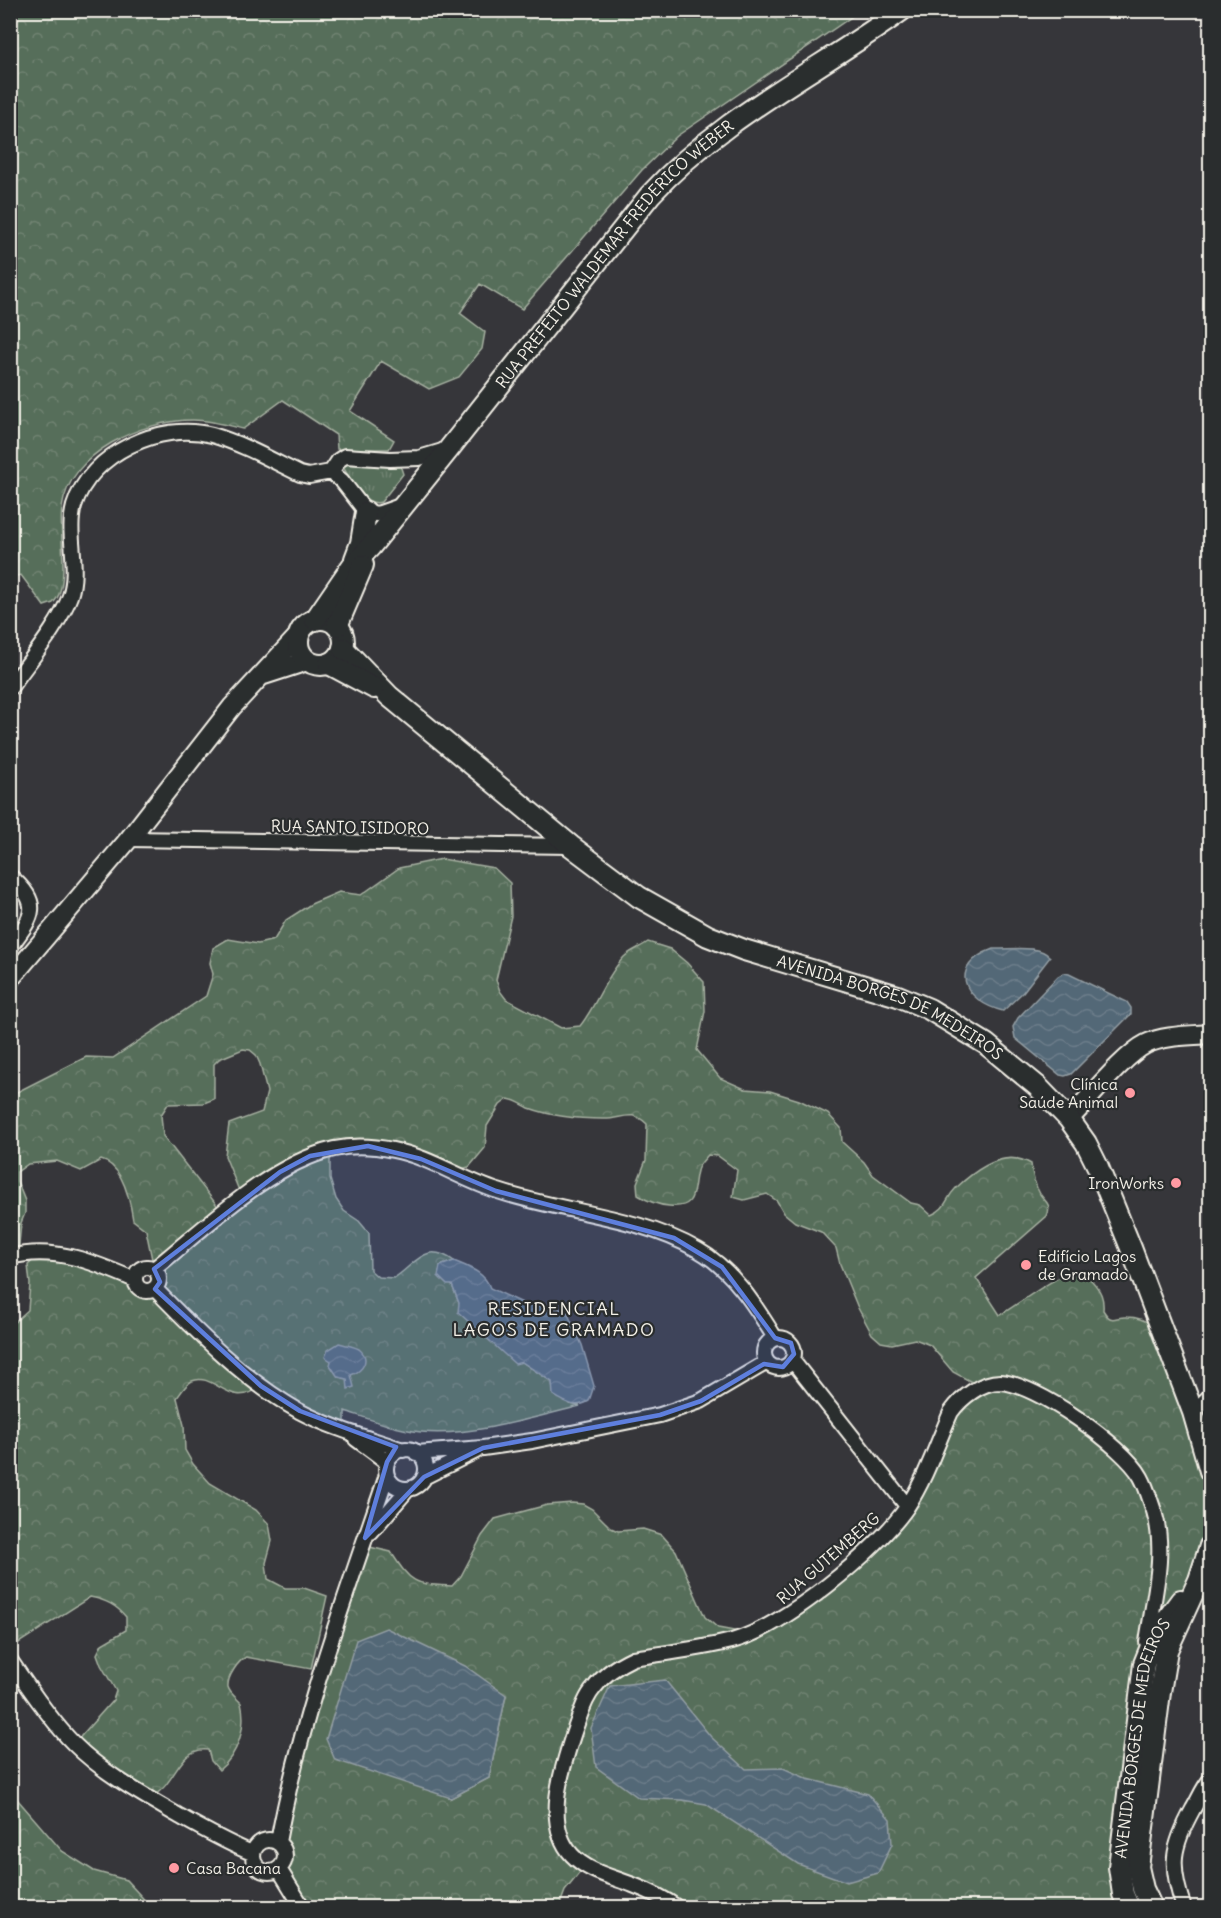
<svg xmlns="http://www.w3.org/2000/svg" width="1221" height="1918" font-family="Delius,sans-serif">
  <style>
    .grass { fill: url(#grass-tufts); stroke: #a6b0a1; stroke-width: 1.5 }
    .forest { fill: url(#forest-crowns); stroke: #a6b0a1; stroke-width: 1.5; fill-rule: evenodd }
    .water { fill: url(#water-waves); stroke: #939ea4; stroke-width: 1.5 }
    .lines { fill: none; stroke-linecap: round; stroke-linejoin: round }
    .minor-casing { stroke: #f4f1e8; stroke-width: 18 }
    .tertiary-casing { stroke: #f4f1e8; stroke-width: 22 }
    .secondary-casing { stroke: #f4f1e8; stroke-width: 24 }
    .minor { stroke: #2a2d2e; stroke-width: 14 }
    .tertiary { stroke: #2a2d2e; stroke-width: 18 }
    .secondary { stroke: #2a2d2e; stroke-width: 20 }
    .marked { fill: #5e7fdd; fill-opacity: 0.2; stroke: #5e7fdd; stroke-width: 4.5; stroke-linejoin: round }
    .poi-dot { fill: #ff9aa2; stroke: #2a2d2e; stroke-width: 2 }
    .labels { text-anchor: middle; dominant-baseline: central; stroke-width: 4.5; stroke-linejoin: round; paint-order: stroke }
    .street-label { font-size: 16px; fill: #f4f1e8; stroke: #2a2d2e }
    .poi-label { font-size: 16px; fill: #f4f1e8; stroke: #2a2d2e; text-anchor: end }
    .neighbourhood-label { font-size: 18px; letter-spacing: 1.5px; fill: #f4f1e8; stroke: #2a2d2e }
  </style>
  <defs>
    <pattern id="grass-tufts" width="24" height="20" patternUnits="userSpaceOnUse" patternTransform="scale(1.5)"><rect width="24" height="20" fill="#576e5a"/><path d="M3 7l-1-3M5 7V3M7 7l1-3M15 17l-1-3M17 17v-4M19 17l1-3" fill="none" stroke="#708372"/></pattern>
    <pattern id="forest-crowns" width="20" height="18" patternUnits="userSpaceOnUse" patternTransform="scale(1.5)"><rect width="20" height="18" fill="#576e5a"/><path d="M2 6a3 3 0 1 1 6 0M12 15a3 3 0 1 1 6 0" fill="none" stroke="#708372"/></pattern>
    <pattern id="water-waves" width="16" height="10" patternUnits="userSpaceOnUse" patternTransform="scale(1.5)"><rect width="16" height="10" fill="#536777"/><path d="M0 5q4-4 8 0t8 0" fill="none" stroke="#6c7d8a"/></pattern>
  </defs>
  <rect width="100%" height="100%" fill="#36363a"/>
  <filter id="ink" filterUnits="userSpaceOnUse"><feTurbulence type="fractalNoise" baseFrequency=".0167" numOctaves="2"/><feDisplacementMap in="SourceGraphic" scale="12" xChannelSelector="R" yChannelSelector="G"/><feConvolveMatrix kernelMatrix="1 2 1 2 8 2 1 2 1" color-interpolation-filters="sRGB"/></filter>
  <g filter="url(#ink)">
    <path class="grass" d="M346,462L400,465L403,474L381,502C365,508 350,478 343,467Z"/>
    <path class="forest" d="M10,11L11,10L860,11L677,136L642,170L522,309L480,284L460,313L485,332L482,349L459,377L429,389L381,361L350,411L394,440L389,449H337L336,435L283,400L243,429C227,425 210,420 193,420C143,420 69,452 62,508C59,531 67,570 60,591C59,595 56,600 53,603L44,606L21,575L11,577Z
      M442,859L494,868L510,883L511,916L496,980L500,991L506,999L561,1028L580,1026C597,1005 605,977 624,957C630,951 641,947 648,942L670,949L687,963L704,982L705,1011L697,1050L720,1078L745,1089L770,1091L799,1100L828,1114L841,1128L842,1142L864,1162L873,1175L911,1203L920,1205L931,1215C947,1209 945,1199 956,1188C975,1170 1005,1148 1031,1164C1032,1174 1035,1185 1040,1194C1046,1203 1052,1204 1047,1216L976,1278L1000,1315C1016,1306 1062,1270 1077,1272C1084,1273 1088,1276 1092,1281C1101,1291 1104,1298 1103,1310C1112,1325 1114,1316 1128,1317C1137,1317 1143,1320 1151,1324L1210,1471V1546L1206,1560L1156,1634L1131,1761L1129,1907H678L585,1866L565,1891L559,1907L303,1908L283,1865L285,1852L278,1842L365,1546L391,1552C412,1585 415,1584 452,1586L461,1576L482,1536L495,1519L547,1505L572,1503L583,1504L592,1509L611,1528L618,1531L643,1529L662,1535L676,1551L705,1617L718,1628L734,1631H758L782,1620L899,1517L951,1412L979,1386L953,1372L930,1345L915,1339L892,1344L881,1342L872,1334L858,1308L840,1264L836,1248L821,1232L795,1222L784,1213L777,1201L767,1194L744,1200L733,1197L737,1170L718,1156L708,1155C704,1160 698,1165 697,1171C692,1190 698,1209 669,1206C657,1205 649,1202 638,1195L637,1183L646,1160L647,1124C631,1108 621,1120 603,1119C580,1119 551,1116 529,1108C521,1104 516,1100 508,1099L500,1105L487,1126L485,1148L469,1167L452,1171L421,1159L337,1149L330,1160V1179L336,1199L344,1211L359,1221L369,1233L370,1270L378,1277L394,1278C416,1264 425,1240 454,1261L440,1266L452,1285L459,1303L522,1362L552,1382L569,1404L580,1406C533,1418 469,1437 421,1432C395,1429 369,1419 345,1411V1430L261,1386C230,1412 215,1371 192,1381C186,1384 181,1392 177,1398L184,1425L185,1450L193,1464L210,1483L256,1510L269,1524L272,1541L266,1563L268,1579L285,1588H304L327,1596L311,1669L246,1657C238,1661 227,1677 228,1687C230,1694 237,1698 241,1703C247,1726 238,1755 219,1770L211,1761L208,1750C186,1747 179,1768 168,1782C164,1789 156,1794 150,1799L74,1744L113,1700L116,1691L101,1665L97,1654L102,1644L126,1630V1617C116,1605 106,1600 90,1597L11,1648L10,1326L28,1310L30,1284L28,1265L41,1253L62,1255L136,1285L140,1289L150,1291L158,1284L159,1279L154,1269L146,1230L133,1220C130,1200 123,1165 101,1160L81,1171L57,1161L28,1164L17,1172V1181L25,1201V1213L21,1223L18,1255L11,1257V1095L86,1057L113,1058L206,996L213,974L210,963L213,948L228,939L258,944L274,940L286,920L311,904L339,892L361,895L399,868ZM243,1049L250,1050L256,1055L260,1064L267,1092L262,1112L229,1124L225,1156L242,1198L223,1213L163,1136L161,1115L168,1104L204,1103L214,1099V1064L219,1059ZM506,1695L489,1778L451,1798Z
      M11,1792L62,1851L94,1871L126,1880L151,1907H11Z"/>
    <path class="water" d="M993,949C1009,950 1039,944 1050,957L1023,992L1003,1011C963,1001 947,966 993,949Z
      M1064,973L1069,974L1127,1002L1131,1008V1014L1071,1074L1065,1076L1060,1075L1015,1038L1013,1027L1018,1018L1058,976Z
      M454,1261C468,1267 485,1272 490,1288L529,1306L536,1305L566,1310L582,1345L594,1386L589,1401C575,1409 566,1403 553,1395L552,1382L522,1362L515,1364L458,1312L459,1303L452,1285H447L438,1276L440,1266Z
      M339,1343C345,1345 354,1346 359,1349C371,1359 363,1371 351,1375L354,1387L348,1389L347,1379L338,1377L330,1365L331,1361L325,1357L328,1350Z
      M386,1628L465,1666L506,1695L489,1778L451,1798L335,1760L326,1739L356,1640Z
      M665,1680L711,1737L746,1769L783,1768L808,1779L868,1794L890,1819L892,1844L878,1873L847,1882L798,1864L706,1804L682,1800L639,1798L596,1767L591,1728L610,1686Z"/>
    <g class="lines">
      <defs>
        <path id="minor" d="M403,505L377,514L366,512L342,481L331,472L339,460L345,456L390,459L419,458L449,449
          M10,688C29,661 59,626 70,596C80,567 66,535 74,506C90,453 161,421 212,435C243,444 271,460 300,474L309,476L331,472
          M129,839L571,846
          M10,876C43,905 33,916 10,947
          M10,1257C54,1245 96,1263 135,1280
          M135 1279a12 12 0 1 1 24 0a12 12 0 1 1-24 0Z
          M154,1269C205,1228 269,1164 334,1149C353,1145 374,1146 393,1150C430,1157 462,1180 498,1191C564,1213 637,1215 698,1250C732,1269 755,1305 775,1338
          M155,1289C199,1334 244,1380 299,1411C331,1428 368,1438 403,1450
          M764 1353a15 15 0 1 1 30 0a15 15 0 1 1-30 0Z
          M792,1360L907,1506
          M1193,1412L1210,1396
          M356,1439L387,1462
          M386 1469a20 20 0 1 1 40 0a20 20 0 1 1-40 0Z
          M416,1453L483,1448L532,1441L660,1415L701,1401L767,1362
          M424,1477L476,1451
          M371,1532L408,1489
          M10,1660C28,1687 51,1721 74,1744C104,1774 143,1795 179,1816C203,1829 227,1843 252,1853
          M253 1856a16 16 0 1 1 32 0a16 16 0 1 1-32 0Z
          M278,1842C301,1716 346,1595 387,1475
          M279,1869L303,1908
          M678,1908C664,1898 649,1891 633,1885C613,1877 588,1872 572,1855C542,1823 563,1765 575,1729C580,1716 584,1699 594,1688C604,1674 618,1665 633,1658C666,1653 700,1649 732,1641C784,1627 876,1552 907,1507C926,1478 937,1444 951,1412C962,1397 981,1382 1000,1382C1035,1383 1124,1446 1141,1477C1147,1488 1150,1500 1154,1511C1167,1553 1153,1600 1147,1642
          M1184,1908C1169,1865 1172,1847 1193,1809C1199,1799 1203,1788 1210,1780"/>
        <path id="tertiary" d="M264,675L307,661
          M10,979L129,839L232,707L299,635
          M1069,1119C1088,1100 1124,1055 1146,1044C1165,1035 1190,1036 1210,1034"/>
        <g id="secondary">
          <path d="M355,559L361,543L366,512"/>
          <circle cx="321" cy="642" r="23"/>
          <path id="s1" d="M315,620L352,566L371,546L449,449L650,195C722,116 817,72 902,10"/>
          <path d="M337,626L363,565"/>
          <path id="s2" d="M343,648L389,696L571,846L639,897L708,936L744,950L898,996L929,1009L986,1044L1037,1086L1069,1119L1086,1143L1098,1167L1131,1248L1193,1412L1210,1471"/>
          <path d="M329,664L374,688"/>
          <path id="s3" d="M1129,1908L1123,1894L1119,1867L1144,1664L1156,1634L1181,1600"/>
          <path d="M1152,1908L1143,1889L1138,1867L1160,1692L1167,1650L1199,1580L1210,1546"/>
        </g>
      </defs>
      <use href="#minor" class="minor-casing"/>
      <use href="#tertiary" class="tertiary-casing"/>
      <use href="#secondary" class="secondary-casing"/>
      <use href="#minor" class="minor"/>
      <use href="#tertiary" class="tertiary"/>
      <use href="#secondary" class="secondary"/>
    </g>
  </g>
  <path class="marked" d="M368,1146L421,1159L496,1191L674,1238L722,1267L775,1338L791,1343L794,1354L783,1367L764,1364L701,1401L660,1415L483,1448L424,1477L365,1538L387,1462L396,1447L300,1411L261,1386L155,1289L160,1282L154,1269L280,1172L310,1156Z"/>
  <g class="poi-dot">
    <circle cx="1130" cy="1093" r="6"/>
    <circle cx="1176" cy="1183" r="6"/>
    <circle cx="1026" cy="1265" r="6"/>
    <circle cx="174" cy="1868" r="6"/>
  </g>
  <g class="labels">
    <g class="street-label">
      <text stroke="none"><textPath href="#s1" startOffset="474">RUA PREFEITO WALDEMAR FREDERICO WEBER</textPath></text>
      <text transform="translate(350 827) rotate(1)">RUA SANTO ISIDORO</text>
      <text stroke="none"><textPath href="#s2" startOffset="663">AVENIDA BORGES DE MEDEIROS</textPath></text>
      <text transform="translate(828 1558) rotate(-41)">RUA GUTEMBERG</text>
      <text stroke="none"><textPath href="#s3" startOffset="174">AVENIDA BORGES DE MEDEIROS</textPath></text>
    </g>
    <g class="poi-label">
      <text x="1118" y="1084">Clínica<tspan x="1118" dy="18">Saúde Animal</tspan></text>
      <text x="1164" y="1183">IronWorks</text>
      <text x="1038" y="1256" text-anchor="start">Edifício Lagos<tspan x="1038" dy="18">de Gramado</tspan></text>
      <text x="186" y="1868" text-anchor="start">Casa Bacana</text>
    </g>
    <g class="neighbourhood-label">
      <text x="554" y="1308">RESIDENCIAL<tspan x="554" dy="21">LAGOS DE GRAMADO</tspan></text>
    </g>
  </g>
  <rect width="1221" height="1918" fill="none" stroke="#2a2d2e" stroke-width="36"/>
  <rect x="18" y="18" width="1185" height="1882" fill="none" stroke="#f4f1e8" stroke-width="2" filter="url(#ink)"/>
</svg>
